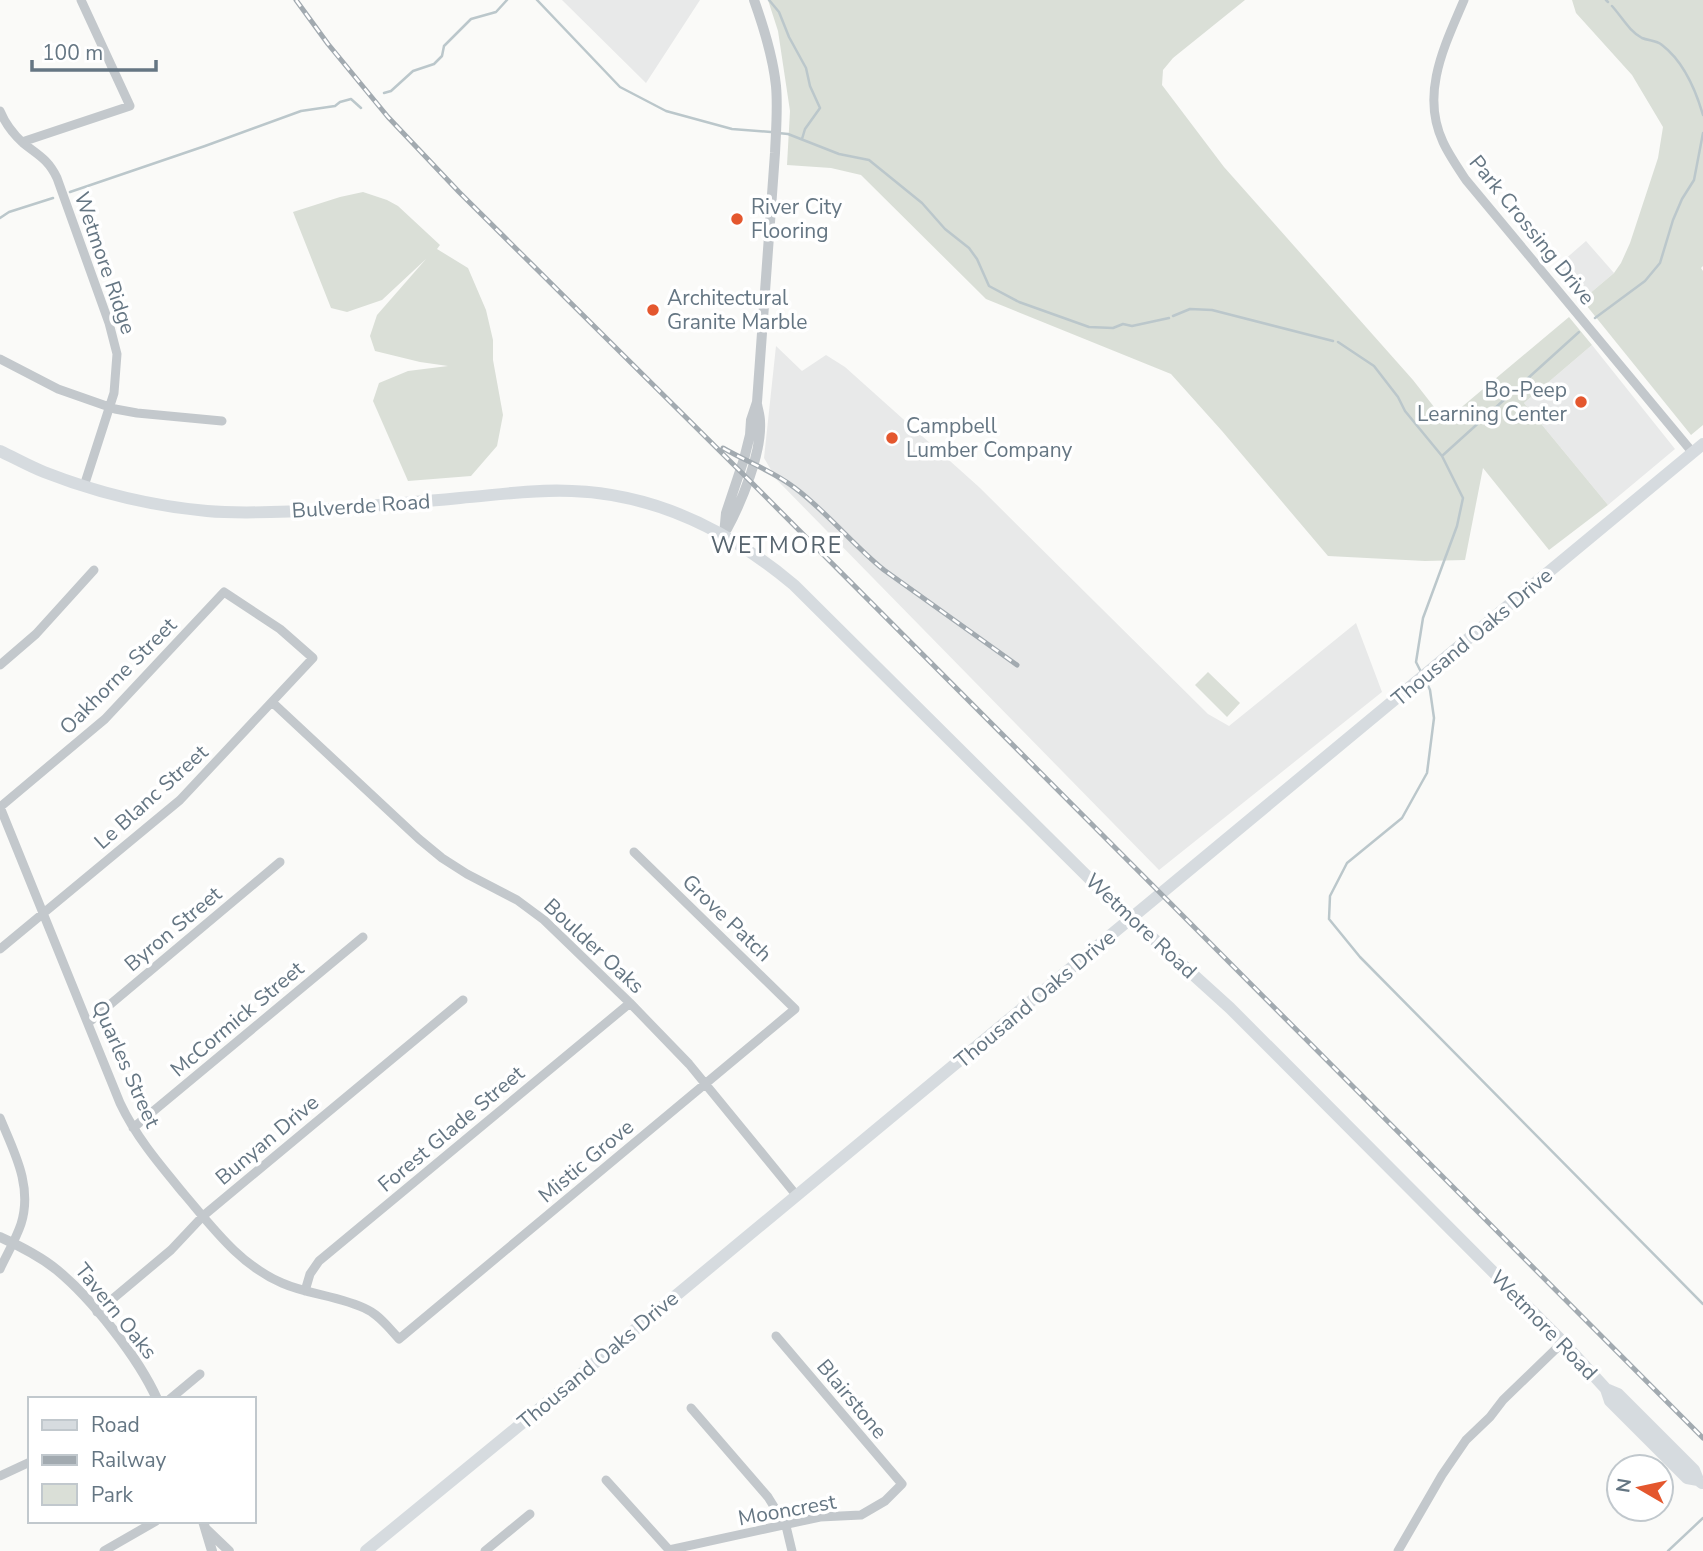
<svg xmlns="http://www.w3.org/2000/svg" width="1703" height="1551" font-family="'Nunito Sans',sans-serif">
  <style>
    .built { fill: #e8e9e9 }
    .green { fill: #dadfd7 }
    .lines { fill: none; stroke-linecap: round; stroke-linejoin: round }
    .stream { stroke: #bbc7cb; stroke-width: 2.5 }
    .minor { stroke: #c3c8cc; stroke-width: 9 }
    .tertiary { stroke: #c3c8cc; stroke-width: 10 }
    .secondary { stroke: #d6dbdf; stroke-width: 12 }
    .rail-casing { stroke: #a2aab0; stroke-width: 5 }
    .rail { stroke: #fff; stroke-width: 2.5; stroke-dasharray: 8; stroke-linecap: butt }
    .poi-dot { fill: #e4572e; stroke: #fff; stroke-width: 2.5 }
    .labels { text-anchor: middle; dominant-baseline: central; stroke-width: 7; stroke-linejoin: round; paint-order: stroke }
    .poi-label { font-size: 21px; fill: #657683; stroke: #fff; text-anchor: start }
    .street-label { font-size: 21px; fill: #657683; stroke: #fff }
    .neighbourhood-label { font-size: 23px; letter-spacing: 2px; fill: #57646e; stroke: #fff }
  </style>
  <rect width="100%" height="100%" fill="#fafaf8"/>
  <path class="built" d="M562,0H700L646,83Z
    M1586,241L1614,273L1582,300L1555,268Z
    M1592,345L1675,449L1608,505L1524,403Z
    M776,346L802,371L826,355L845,367L979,487L1208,714L1229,726L1356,623L1382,692L1159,870L777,480L764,458Z"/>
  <path class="green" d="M768,0H1245L1173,58L1163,70L1162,85L1224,167L1413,380L1445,421L1569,317L1592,345L1524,403L1608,505L1549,550L1483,468L1465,560L1425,561L1328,556L1222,431L1171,374L986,299L861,175L831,168L787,165L790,111L778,31Z
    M1572,0H1703V266L1701,268L1703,271V425L1691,435L1582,300L1614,273L1621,263L1630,243L1658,158L1663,127L1632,75L1576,13Z
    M363,192L387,200L398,206L440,245L437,249L468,268L486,310L493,340V360L503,415L497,446L471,476L408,481L373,401L379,383L408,371L448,366L420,362L375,351L370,336L377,315L426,259L382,300L347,312L331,308L293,212L340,197Z
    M1208,672L1240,703L1227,717L1195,685Z"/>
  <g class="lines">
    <path class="stream" d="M537,0L620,87L666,111L732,129L771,132
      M769,0L779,12L789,37L806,68L810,86L820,108L805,129L802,139
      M1606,0L1608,2
      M1612,6C1622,17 1629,31 1642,38C1649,41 1656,40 1662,45C1683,61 1696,91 1703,115
      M384,93L391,91L413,71L434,64L442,56L444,46L471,19L496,12L507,0
      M778,133L788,134L839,154L869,160L922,203L945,229L969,248L977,259L989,286L1019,302L1089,327L1113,328L1123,324L1132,326L1169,318
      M70,192L205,146L301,111L335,106L340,102L351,99L361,108
      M0,218L9,212L53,198
      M1173,316L1190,309L1212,310L1333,341
      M1595,318L1645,281L1660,263L1673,220L1682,199L1694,180L1703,133
      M1338,342L1374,366L1398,397L1405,411L1442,456L1463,498L1457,526L1423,618L1416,662L1421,672
      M1442,456L1579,332
      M1426,681L1430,690L1434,718L1427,773L1402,818L1347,863L1330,896L1329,919L1360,957L1703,1304
      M1668,1551L1703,1518"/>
    <path class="minor" d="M1464,0C1445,45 1420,93 1443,142C1449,155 1458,168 1466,180L1693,453
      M0,111C5,123 13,134 23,143C38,155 48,159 57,178L109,323L117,354L114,393L84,486
      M22,142L130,106L81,0
      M0,359L58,389L115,409L137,413L222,421
      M0,665L36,634L94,570
      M272,702L419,839L442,858L467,874L517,900L544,920L630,1003L689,1064L797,1196
      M0,807L120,1103C136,1137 160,1165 184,1194C213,1228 240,1265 282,1283C309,1295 341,1296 368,1310C380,1316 390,1329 399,1339L795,1009L634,852
      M0,807L105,719L224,592L280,629L313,658L180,800L0,949
      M88,1023L280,862
      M0,1118C14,1152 33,1186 21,1224C16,1239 7,1254 0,1269
      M133,1128L363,937
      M305,1291L310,1274L319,1261L630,1003
      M97,1312L171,1250L203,1216L463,1000
      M170,1399L200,1374
      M691,1408L768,1497L786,1526L792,1551
      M0,1476L30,1462
      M606,1480L670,1551
      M669,1550L820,1517L861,1515L885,1501L902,1484L776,1336
      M104,1551L156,1521
      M485,1551L530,1514
      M1398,1551L1442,1475L1466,1440L1490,1417L1503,1400L1563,1342"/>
    <path class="tertiary" d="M727,529C742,501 762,453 760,421C760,416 758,410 757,404
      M724,535L726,513L744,459L750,435L751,420L757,402L775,153C776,130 778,108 776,86C773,56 764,28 754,0
      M0,1237C20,1246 40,1256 57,1270C92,1299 138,1357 157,1399
      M203,1521L212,1551
      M206,1529L229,1551"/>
    <path class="secondary" d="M0,451C15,458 29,466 44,472C95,492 152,506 207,511C240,514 273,512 305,511C357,507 408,503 460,498C497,495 535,489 572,491C656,494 731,532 794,585L1114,903L1230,1008L1563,1342L1606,1389L1610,1401L1687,1478L1698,1480
      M1606,1389L1618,1394L1694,1470L1698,1480L1702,1483
      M366,1551C814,1185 1257,813 1703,444"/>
    <defs>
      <path id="rail" d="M296,0L328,44L388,117L459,192L749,480L1703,1438
        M723,448C747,462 773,471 795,488C827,512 853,545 884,570L1017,665"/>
    </defs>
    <use href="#rail" class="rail-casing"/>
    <use href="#rail" class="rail"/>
  </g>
  <g class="poi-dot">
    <circle cx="737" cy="219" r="7"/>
    <circle cx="653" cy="310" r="7"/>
    <circle cx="1581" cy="402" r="7"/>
    <circle cx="892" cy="438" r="7"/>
  </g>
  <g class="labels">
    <g class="poi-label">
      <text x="751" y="207">River City<tspan x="751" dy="24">Flooring</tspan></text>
      <text x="667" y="298">Architectural<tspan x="667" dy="24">Granite Marble</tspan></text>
      <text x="1567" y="390" text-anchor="end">Bo-Peep<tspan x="1567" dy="24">Learning Center</tspan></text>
      <text x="906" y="426">Campbell<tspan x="906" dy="24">Lumber Company</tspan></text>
    </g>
    <g class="street-label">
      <text transform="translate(1532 230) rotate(51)">Park Crossing Drive</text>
      <text transform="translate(105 263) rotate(71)">Wetmore Ridge</text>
      <text transform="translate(361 506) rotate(-4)">Bulverde Road</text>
      <text transform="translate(1472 637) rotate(-40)">Thousand Oaks Drive</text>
      <text transform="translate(118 676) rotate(-45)">Oakhorne Street</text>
      <text transform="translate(151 797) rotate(-42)">Le Blanc Street</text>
      <text transform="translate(727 918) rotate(44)">Grove Patch</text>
      <text transform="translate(1141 926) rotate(43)">Wetmore Road</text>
      <text transform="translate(173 929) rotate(-40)">Byron Street</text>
      <text transform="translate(594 946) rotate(43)">Boulder Oaks</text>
      <text transform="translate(1035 999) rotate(-40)">Thousand Oaks Drive</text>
      <text transform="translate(237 1019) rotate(-40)">McCormick Street</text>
      <text transform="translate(126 1064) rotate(66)">Quarles Street</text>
      <text transform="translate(451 1129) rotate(-40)">Forest Glade Street</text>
      <text transform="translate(267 1140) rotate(-40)">Bunyan Drive</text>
      <text transform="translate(586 1161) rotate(-40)">Mistic Grove</text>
      <text transform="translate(116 1311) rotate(51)">Tavern Oaks</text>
      <text transform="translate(1544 1325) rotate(46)">Wetmore Road</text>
      <text transform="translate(598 1360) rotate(-40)">Thousand Oaks Drive</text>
      <text transform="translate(852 1399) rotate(50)">Blairstone</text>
      <text transform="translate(787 1510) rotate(-10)">Mooncrest</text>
    </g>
    <g class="neighbourhood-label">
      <text x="777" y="545">WETMORE</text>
    </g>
  </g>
  <rect x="28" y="1397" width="228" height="126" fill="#ffffff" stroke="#c1c8cd" stroke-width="2"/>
  <rect x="42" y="1420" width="35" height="10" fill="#d6dbdf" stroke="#c1c8cd" stroke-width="2"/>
  <text x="91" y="1432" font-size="21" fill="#657683">Road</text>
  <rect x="42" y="1455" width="35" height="10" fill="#a2aab0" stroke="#c1c8cd" stroke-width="2"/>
  <text x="91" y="1467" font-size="21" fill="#657683">Railway</text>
  <rect x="42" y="1484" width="35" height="21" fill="#dadfd7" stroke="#c1c8cd" stroke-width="2"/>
  <text x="91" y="1502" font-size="21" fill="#657683">Park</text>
  <g transform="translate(1640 1488) rotate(279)"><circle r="33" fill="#ffffff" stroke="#c1c8cd" stroke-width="2"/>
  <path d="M0-5L12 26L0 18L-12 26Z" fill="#e4572e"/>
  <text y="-10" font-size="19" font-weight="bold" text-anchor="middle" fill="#657683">N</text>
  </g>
  <path d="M32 60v10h124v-10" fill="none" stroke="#657683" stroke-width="3.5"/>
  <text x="42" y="60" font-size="21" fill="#657683" stroke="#ffffff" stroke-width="5" paint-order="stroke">100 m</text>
</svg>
